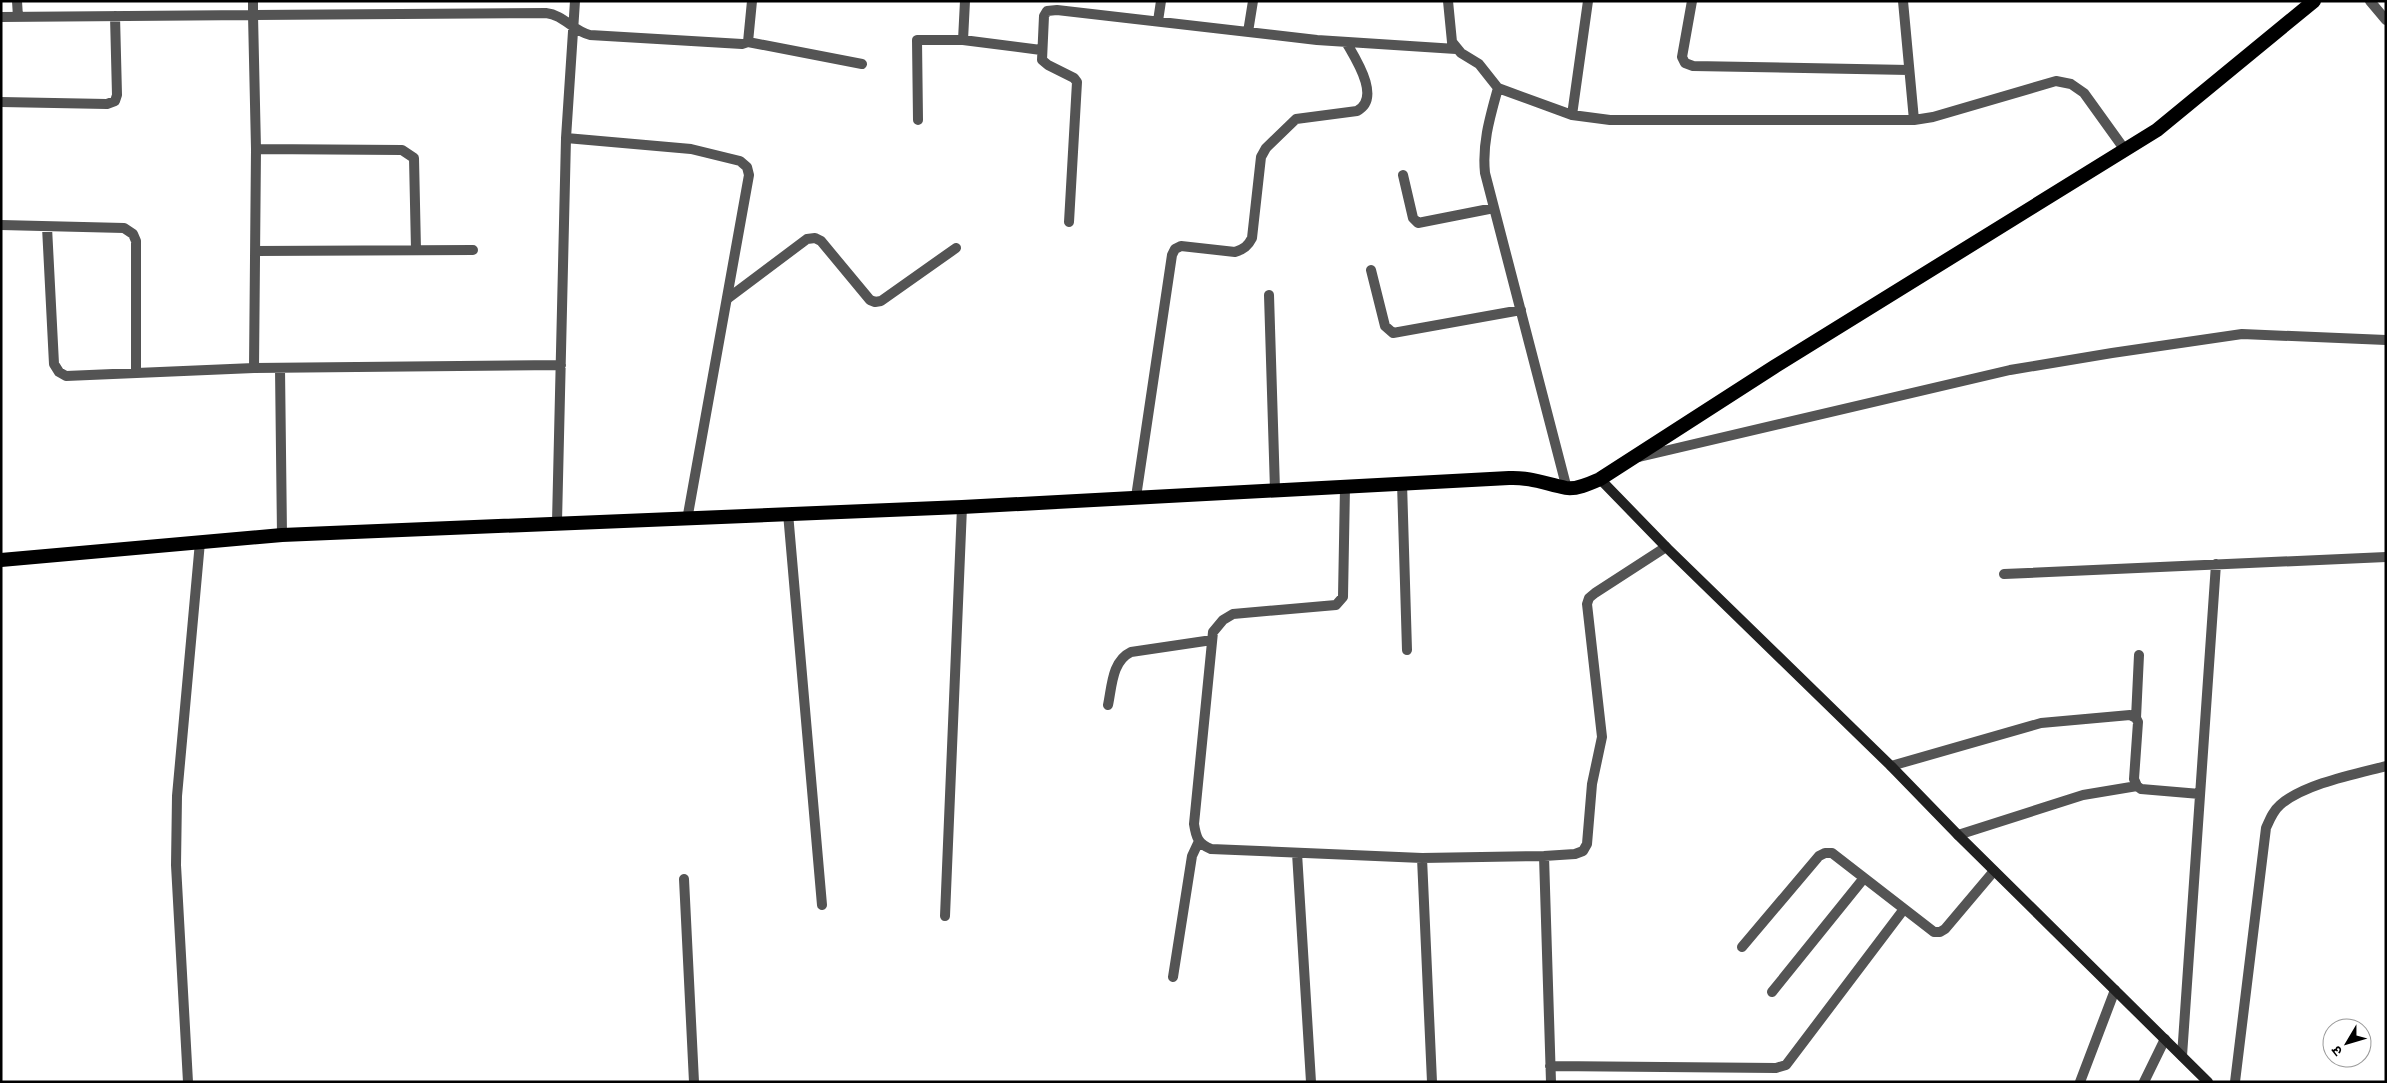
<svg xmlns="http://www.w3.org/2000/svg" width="2387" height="1083" font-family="'Fira Sans Condensed','Noto Sans Devanagari',sans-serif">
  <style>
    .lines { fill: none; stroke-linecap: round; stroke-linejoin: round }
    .service { stroke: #545454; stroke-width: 10 }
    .minor { stroke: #545454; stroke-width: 10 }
    .secondary { stroke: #212121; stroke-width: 10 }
    .trunk { stroke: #000; stroke-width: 14 }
  </style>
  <rect width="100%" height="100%" fill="#fff"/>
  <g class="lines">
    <path class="service" d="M2370,1L2386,20
      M727,299L807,239L815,238L821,241L870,300L875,302L881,301L956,248
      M788,513L822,905
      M945,916L962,507
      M188,1082L176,865L177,796L200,542"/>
    <path class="minor" d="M17,1L18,17
      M1448,1L1452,42L1461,53L1479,64L1498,88L1572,115L1610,120H1914L1933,117L2056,81L2071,84L2084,93L2125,150
      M1692,1L1682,57L1685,63L1693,66L1909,70
      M1903,1L1914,120
      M1,17L253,15V1
      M1158,21L1161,1
      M1248,32L1253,1
      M963,40L965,1
      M748,42L752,1
      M1498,88C1490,117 1482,143 1485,173L1567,489
      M1,102L107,104L115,101L117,95L115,16
      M1572,115L1588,1
      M918,120L917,40H963L1041,50
      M566,138L691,149L740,161L747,167L749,175L687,520
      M256,149L402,150L414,158L416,250
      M1403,175L1413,218L1418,223L1494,208
      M1069,222L1077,82L1074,78L1048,65L1042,60L1044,16L1047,11L1057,10L1317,40L1456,49
      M1,225L124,228L133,234L136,241V372
      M47,227L54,364L59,372L66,376L254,368L561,365
      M255,251L473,250
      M1371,270L1385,326L1393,333L1521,310
      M1269,295L1275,490
      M254,368L256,149L253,15L546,13C564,15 573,31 590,35L742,44L748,42L862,64
      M280,368L282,535
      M1639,457L2010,370L2112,353L2242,334L2386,340
      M1402,483L1407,650
      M1345,487L1343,597L1336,605L1233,614L1223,620L1213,632L1194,824C1196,837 1198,844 1211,849L1422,858L1544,856L1575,854L1583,851L1587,844L1592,784L1602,737L1587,604L1589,598L1595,593L1666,547
      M1136,497L1172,255L1175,249L1181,246L1235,252C1244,249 1248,246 1252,238L1261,157L1266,148L1296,119L1357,111C1382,98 1355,58 1346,42
      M557,522L566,138L575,1
      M2004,574L2386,557
      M1108,705C1112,686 1112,661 1131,652L1212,640
      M2136,718L2139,655
      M1891,766L2041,723L2130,715L2136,718L2138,722L2134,779L2137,786L2141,789L2200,794
      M1958,835L2083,795L2137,786
      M1297,853L1311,1082
      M1544,856L1551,1082
      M1422,858L1432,1082
      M684,879L694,1082
      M1742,947L1819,856L1825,853H1832L1934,932H1940L1945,929L1994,871
      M1173,977L1192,856L1199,841
      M1772,992L1864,878
      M2182,1056L2216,564
      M1550,1066L1776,1068L1786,1065L1904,909
      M2080,1082L2115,990
      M2144,1082L2165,1039
      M2235,1082L2266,828C2270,819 2273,811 2280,805C2304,784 2355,774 2386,766"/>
    <path class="secondary" d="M1600,479L1666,547L1891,766L1958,835L2208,1082"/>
    <path class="trunk" d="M1,560L282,535L962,507L1509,478C1530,477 1546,484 1566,488C1576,490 1591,483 1600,479L1774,367L2157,130L2314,1"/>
  </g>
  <rect width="2387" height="1083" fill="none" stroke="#000000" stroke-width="5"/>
  <g transform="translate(2347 1043) rotate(232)"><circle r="24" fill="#ffffff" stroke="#999999"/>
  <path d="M0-4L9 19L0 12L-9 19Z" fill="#000000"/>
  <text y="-8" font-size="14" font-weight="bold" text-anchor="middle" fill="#000000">उ</text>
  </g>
</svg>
